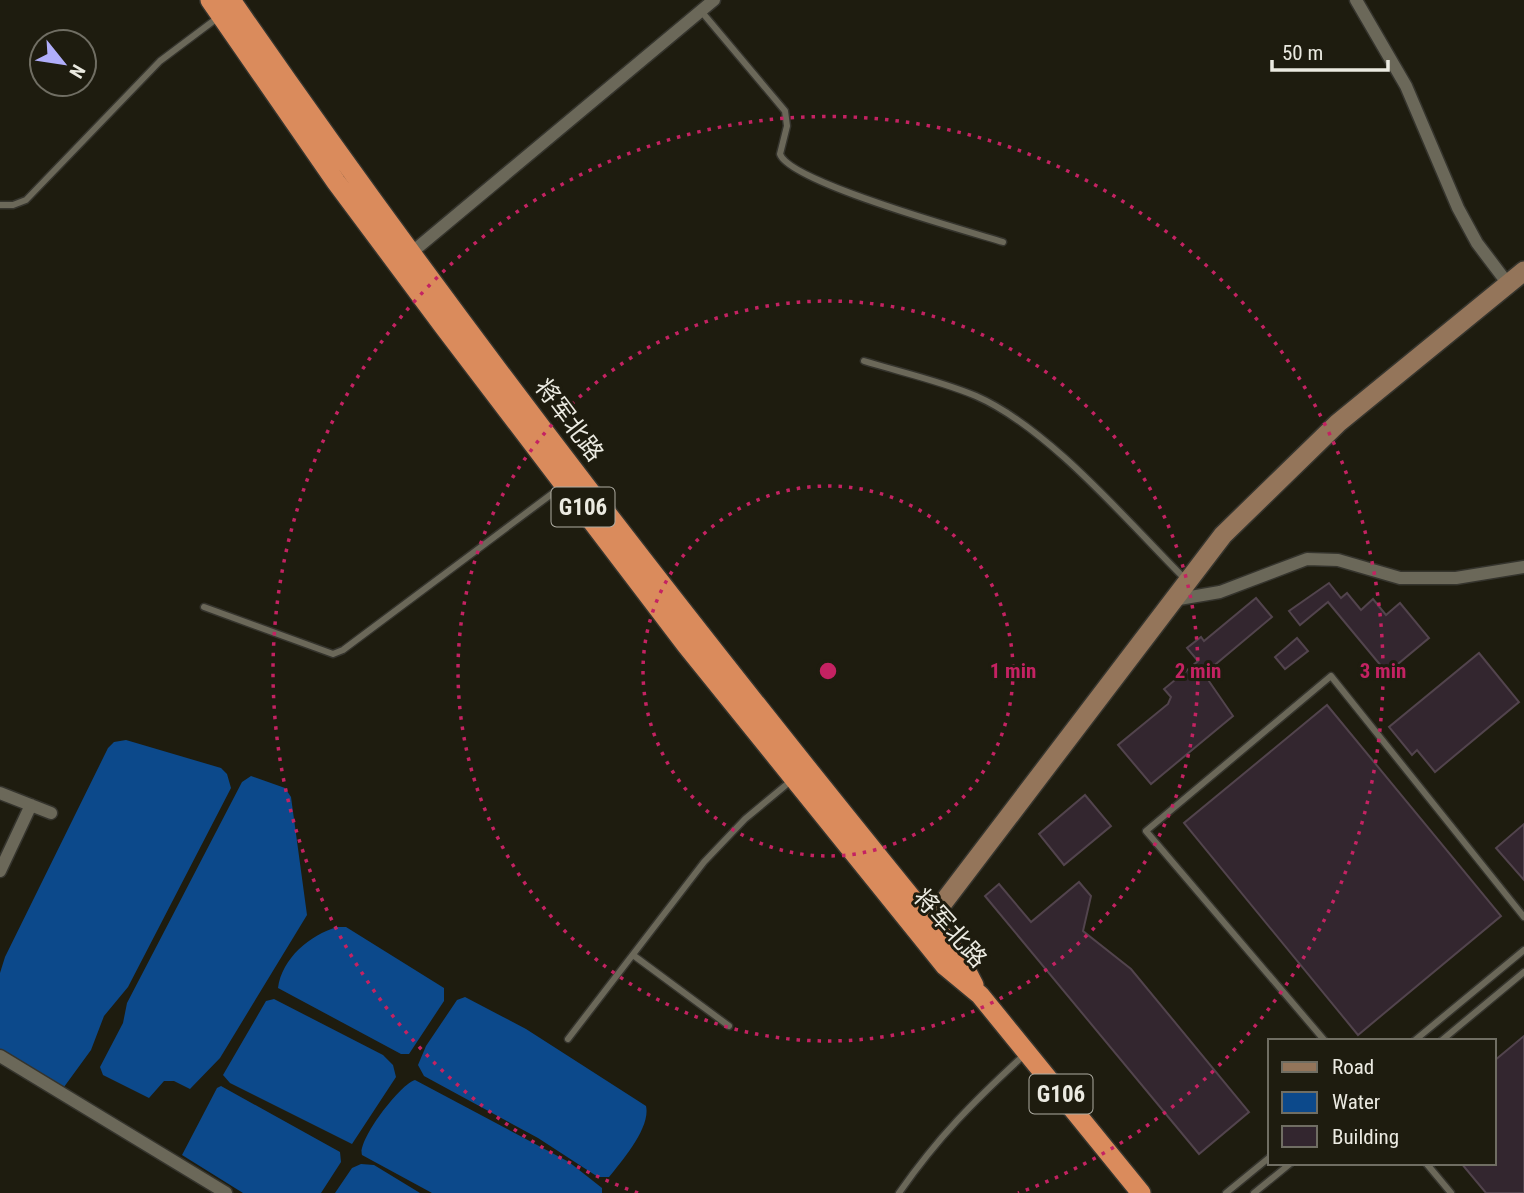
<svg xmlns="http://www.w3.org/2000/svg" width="1524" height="1193" font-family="'Roboto Condensed','Noto Sans SC',sans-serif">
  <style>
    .water { fill: #0c498b }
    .building { fill: #33262f; stroke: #52444d; stroke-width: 2 }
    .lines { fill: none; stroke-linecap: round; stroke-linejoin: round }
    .service-casing { stroke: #35342d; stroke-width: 9 }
    .minor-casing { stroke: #35342d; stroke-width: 15 }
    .secondary-casing { stroke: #35342d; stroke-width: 22 }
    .trunk-casing { stroke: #35342d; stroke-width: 22 }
    .service { stroke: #6b6859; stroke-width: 6 }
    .minor { stroke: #6b6859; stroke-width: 12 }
    .secondary { stroke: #94755a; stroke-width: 19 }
    .trunk { stroke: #da8b5c; stroke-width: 19 }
    .ring { fill: none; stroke: #c42262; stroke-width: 3.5; stroke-dasharray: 3.5 7 }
    .labels { text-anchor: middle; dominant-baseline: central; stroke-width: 6; stroke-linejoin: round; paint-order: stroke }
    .shield { fill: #1e1c0f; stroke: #aeaca2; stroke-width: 2 }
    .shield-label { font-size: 23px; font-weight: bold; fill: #ebeae1 }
    .street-label { font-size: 24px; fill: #ebeae1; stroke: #1e1c0f }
    .centre { fill: #c42262; stroke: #1e1c0f; stroke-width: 3.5 }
    .ring-label { font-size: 21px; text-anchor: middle; font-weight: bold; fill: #c42262; stroke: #1e1c0f; stroke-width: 6; stroke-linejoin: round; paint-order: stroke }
  </style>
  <rect width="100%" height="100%" fill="#1e1c0f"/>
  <path class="water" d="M126,740L221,768L227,774L231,788L128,987L104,1016L91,1050L64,1087L0,1049V973L5,957L108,748L114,742Z
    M251,776L285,788L291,797L307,915L220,1058L190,1089L174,1081H164L149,1098L103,1075L100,1067L123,1023L127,1003L242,782Z
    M337,927H346L444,988V1001L409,1054H401L278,988C282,958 310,935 337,927Z
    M465,997L526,1029L646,1106C651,1127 622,1161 609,1177H598L538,1138L424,1076L418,1065L426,1046L457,1000Z
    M274,999L383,1055L393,1065L396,1077L352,1144L230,1083L223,1075L266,1001Z
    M415,1080L569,1162L602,1188V1193H432L362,1155C357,1141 400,1084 415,1080Z
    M221,1086L340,1152L341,1162L321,1193H243L182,1155L217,1088Z
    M361,1164L374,1165L420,1193H335L352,1168Z"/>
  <path class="building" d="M1329,583L1341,598L1347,593L1361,610L1373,599L1386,615L1400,603L1429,638L1387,673L1328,602L1300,625L1289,611Z
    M1256,598L1272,617L1204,674L1233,716L1151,784L1118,745L1168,704L1171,697L1164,689L1198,661L1187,648L1201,637L1204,641Z
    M1297,638L1308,651L1285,669L1275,657Z
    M1479,653L1519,702L1435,772L1417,750L1412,755L1389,727Z
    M1327,705L1501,916L1358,1035L1184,823Z
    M1085,795L1111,826L1064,865L1039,834Z
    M1524,824V880L1496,848Z
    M1079,882L1091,896L1083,931L1131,969L1249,1112L1199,1154L985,896L999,884L1031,922Z
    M1524,1036V1193H1486L1461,1163H1494V1061Z"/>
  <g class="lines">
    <defs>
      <path id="service" d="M701,11L785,111L787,126L780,154C789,182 967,231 1003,242
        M0,205H13L26,200L160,61L220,16
        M864,361C900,372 941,381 976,396C1049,428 1128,522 1185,579
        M204,607L333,654L343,650L561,487
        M633,955L729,1026
        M568,1039L704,862L745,819L792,780
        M1325,1041L1146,831L1331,676L1524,917
        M1414,1041L1524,950
        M1441,1041L1524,972
        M1426,1163L1451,1193
        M899,1193C938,1137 974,1101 1024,1055
        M1226,1193L1270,1157
        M1254,1193L1291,1163"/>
      <path id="minor" d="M1356,0L1406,86L1458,208L1477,243L1508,284
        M411,253L714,0
        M1173,600L1220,592L1307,559L1338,560L1400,578H1456L1524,567
        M0,793L51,813
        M0,871L31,805
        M0,1056L226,1193"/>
      <path id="secondary" d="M930,920L1223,535L1338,423L1524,271"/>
      <path id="trunk" d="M210,0L336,182L444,327L686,645L945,966L980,995L1141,1193
        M231,0C459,330 706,646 959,956L974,985"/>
    </defs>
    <use href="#service" class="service-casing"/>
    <use href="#minor" class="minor-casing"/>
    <use href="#secondary" class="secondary-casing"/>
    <use href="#trunk" class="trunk-casing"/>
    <use href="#service" class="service"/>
    <use href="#minor" class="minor"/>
    <use href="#secondary" class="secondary"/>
    <use href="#trunk" class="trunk"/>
  </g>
  <g class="ring">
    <circle cx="828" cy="671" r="185"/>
    <circle cx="828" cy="671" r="370"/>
    <path d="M638 1193A555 555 0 1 1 1018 1193"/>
  </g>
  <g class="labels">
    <g class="shield">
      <rect x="551.5" y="487.5" width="63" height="39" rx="5"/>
      <rect x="1029.5" y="1074.5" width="63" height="39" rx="5"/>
    </g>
    <g class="shield-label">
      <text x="583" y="507">G106</text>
      <text x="1061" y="1094">G106</text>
    </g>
    <g class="street-label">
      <text transform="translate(569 420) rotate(53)">将军北路</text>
      <text transform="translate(950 928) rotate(48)">将军北路</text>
    </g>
  </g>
  <circle cx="828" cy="671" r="10" class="centre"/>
  <g class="ring-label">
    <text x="1013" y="678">1 min</text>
    <text x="1198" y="678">2 min</text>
    <text x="1383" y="678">3 min</text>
  </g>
  <rect x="1268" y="1039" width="228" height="126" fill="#1e1c0f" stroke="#706e63" stroke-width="2"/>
  <rect x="1282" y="1062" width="35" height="10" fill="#94755a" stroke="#706e63" stroke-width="2"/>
  <text x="1332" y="1074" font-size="21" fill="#ebeae1">Road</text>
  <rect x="1282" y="1092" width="35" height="21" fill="#0c498b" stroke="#706e63" stroke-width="2"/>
  <text x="1332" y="1109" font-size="21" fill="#ebeae1">Water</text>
  <rect x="1282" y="1126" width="35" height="21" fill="#33262f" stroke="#706e63" stroke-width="2"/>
  <text x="1332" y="1144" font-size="21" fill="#ebeae1">Building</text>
  <g transform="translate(63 63) rotate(120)"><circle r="33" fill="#1e1c0f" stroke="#706e63" stroke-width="2"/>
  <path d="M0-5L12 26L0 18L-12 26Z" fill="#b0aefa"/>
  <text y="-10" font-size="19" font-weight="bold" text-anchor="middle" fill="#ebeae1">N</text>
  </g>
  <path d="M1272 60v10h116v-10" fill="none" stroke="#ebeae1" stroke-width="3.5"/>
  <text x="1282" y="60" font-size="21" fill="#ebeae1" stroke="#1e1c0f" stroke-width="5" paint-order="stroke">50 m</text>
</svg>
